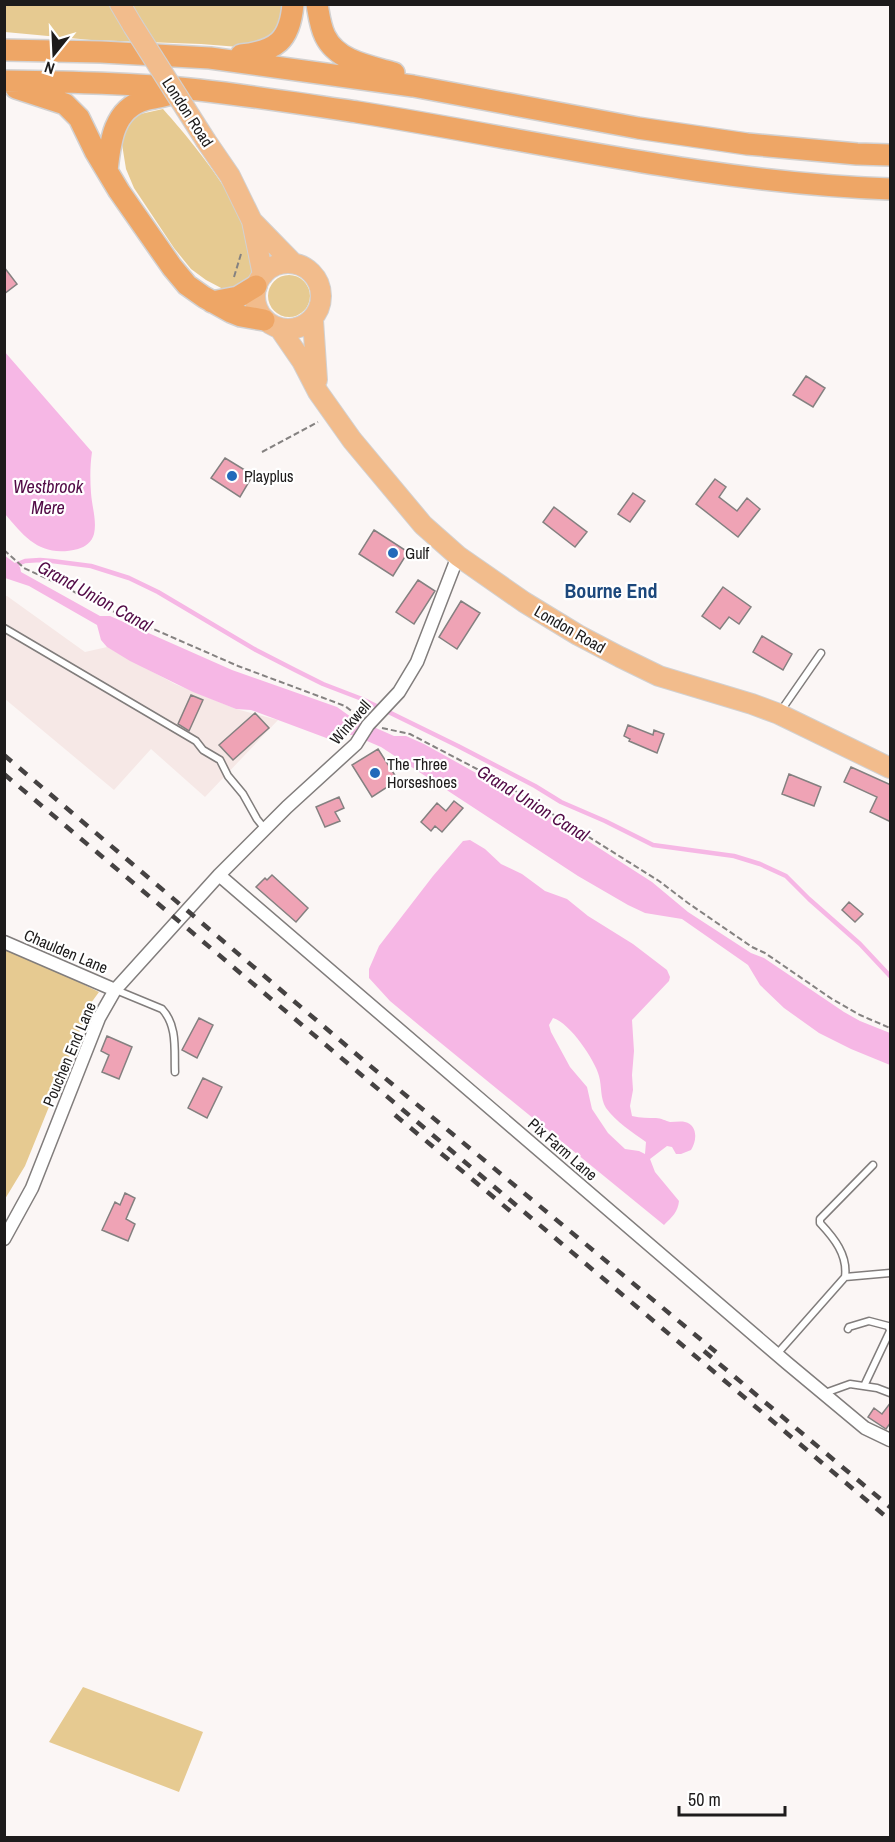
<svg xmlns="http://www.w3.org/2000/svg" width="895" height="1842" font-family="'Archivo Narrow',sans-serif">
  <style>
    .built { fill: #f6e8e6 }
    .green { fill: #e6ca91 }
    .water { fill: #f6b7e5; fill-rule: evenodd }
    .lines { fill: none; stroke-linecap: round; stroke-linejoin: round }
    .stream { stroke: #f6b7e5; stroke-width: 4.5 }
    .building { fill: #efa3b5; stroke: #848080; stroke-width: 1.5 }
    .service-casing { stroke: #817d7c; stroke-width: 9 }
    .minor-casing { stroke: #817d7c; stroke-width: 15 }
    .primary-casing { stroke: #d2d1d1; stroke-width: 22 }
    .trunk-casing { stroke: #d2d1d1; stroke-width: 24 }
    .path { stroke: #858281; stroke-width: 2; stroke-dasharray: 6 3; stroke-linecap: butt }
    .service { stroke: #fff; stroke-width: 6 }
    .minor { stroke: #fff; stroke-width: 12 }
    .primary { stroke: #f2bc8c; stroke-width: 20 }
    .trunk { stroke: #eea666; stroke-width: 21 }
    .rail { stroke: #454242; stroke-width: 4.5; stroke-dasharray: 10 10; stroke-linecap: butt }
    .primary-bridge-casing { stroke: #d2d1d1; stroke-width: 22; stroke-linecap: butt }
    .primary-bridge { stroke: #f2bc8c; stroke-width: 20 }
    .poi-dot { fill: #236aba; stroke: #fff; stroke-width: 2 }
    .labels { text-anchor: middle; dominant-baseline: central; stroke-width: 4.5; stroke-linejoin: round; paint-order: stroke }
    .street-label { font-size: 16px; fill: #1d1b1b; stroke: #fff }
    .poi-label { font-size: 16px; fill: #1d1b1b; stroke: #fff; text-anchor: start }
    .water-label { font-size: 18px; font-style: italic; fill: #520a46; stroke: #fff }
    .quarter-label { font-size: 20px; font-weight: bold; fill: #1c487c; stroke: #fff }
  </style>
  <rect width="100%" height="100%" fill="#fbf6f5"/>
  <path class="built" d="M5,596H7L85,652L107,647L175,684L236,709L278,720L205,797L151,749L114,790L5,699Z"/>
  <path class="green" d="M285,4L283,20L266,41L239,47L201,44L91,40L5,32L4,5Z
    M163,109C190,139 264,227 255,269C253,275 245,282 241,287L223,289L206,280L191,269L174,248L134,188L126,169L121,138L136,115Z
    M268 296a21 21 0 1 1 42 0a21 21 0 1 1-42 0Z
    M5,946L99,992L91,1003L25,1166L5,1199Z
    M83,1687L203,1732L179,1792L49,1742Z"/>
  <path class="water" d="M4,351L92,452C90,466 90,479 91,493C92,507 97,521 94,534C92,542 85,547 78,549C42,558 26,539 5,514Z
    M4,555L20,567L21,572L100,616H110L232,670L337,707L351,717L394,736H406L424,744L521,798L652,882L688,912L751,953L764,958L844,1012L860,1021L890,1033V1065L851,1049L819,1033L784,1008L760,985L748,965L682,919L645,913L628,905L578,876L381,747L353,735H344L329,739L251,710L236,709L193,692L130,661L107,647L101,640L97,625L29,586L5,578Z
    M470,840L485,849L501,864L522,874L545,891L567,899L588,916L633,944L667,970L670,977L669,981L632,1020L634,1051L632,1075L633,1090L630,1106L632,1116C641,1118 648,1118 656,1118C661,1118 666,1121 670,1122C675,1122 681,1121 685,1122C698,1125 697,1141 691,1150L681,1154H676L672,1147L667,1146L650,1159L655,1172L679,1201C678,1212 672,1217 664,1225L420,1026L390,1001L369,978V969L379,946L433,876L463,841ZM553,1018C570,1023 595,1060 599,1076C602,1087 600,1098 606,1108C616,1122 632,1132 646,1142L645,1154L639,1151L625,1149L608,1133L592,1109L587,1087L570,1067L551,1032L549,1025Z"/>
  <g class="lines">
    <path class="stream" d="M13,566L25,561L40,560L52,561L91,566L129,578L158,592L256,650L295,670L323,684L362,699L458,746L535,786L561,802L605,821L653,845L734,856L760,864L786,876L809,899L860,944L890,976"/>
  </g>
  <path class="building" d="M4,267L17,284L4,294Z
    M806,376L825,388L813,407L793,395Z
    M225,458L253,475L240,497L211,478Z
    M715,479L726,487L719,497L737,511L747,498L760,509L738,537L696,504Z
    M633,493L645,501L630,522L618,514Z
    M554,507L587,532L575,547L543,522Z
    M374,530L408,552L393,576L359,554Z
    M418,580L435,591L414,624L396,612Z
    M723,587L751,607L739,624L729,617L720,629L702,616Z
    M461,601L480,613L457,649L439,637Z
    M762,636L792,654L783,670L753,652Z
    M191,695L203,700L189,731L178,724Z
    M255,713L269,728L233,760L219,745Z
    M628,725L653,735L654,730L664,734L657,753L629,741L630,739L624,736Z
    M378,749L398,780L372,797L352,765Z
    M851,767L891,785V822L870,812L877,797L844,782Z
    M789,774L821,787L814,806L782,794Z
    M339,797L344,808L335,812L340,821L325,827L316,807Z
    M454,801L463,808L442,832L435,826L431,831L421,822L437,803L446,811Z
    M272,875L308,908L296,922L256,887L265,878L267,880Z
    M849,902L863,914L855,922L842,910Z
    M199,1018L213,1025L197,1058L182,1050Z
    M107,1036L132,1047L119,1079L102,1072L109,1055L101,1051Z
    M203,1078L222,1087L207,1118L188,1108Z
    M125,1193L135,1198L126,1219L135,1224L128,1241L102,1230L115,1202L120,1205Z
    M891,1402V1422L886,1429L868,1417L874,1408L882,1414Z"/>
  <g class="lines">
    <defs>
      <path id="service" d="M4,628L196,741L203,750L220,760L228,776L243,794L257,819L265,829
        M780,712L821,653
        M116,990L162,1009C178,1026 174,1051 175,1072
        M845,1277L890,1273
        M848,1329L849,1327L869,1321L888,1326L890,1330
        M777,1354L845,1277C848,1255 834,1238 820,1223V1219L873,1165
        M864,1386L890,1331
        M825,1393L850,1384L877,1388L890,1393"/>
      <path id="minor" d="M219,875L787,1363L865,1428L890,1440
        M4,942L115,990
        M4,1239L32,1188L99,1018L115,990L219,875L287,807L356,744L368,725L399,692L417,662L458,556"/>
      <path id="primary" d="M120,4L133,26
        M206,141L230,176L252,221L263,275
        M252,221L293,263
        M255 296a33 33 0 1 1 66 0a33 33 0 1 1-66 0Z
        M313,320L317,380
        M280,329L302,361L318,392L352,440L423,525L458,556L524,602L578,635L620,657L659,676L752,704L779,714L890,768"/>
      <path id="trunk" d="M317,4C319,15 320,26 325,36C337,61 369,66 394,73
        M4,50L101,52L210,58L413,86L638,128L747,144L857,154L890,155
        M241,55C276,51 290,41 293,4
        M4,81C69,82 135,83 199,90C252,96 304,104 357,112C533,140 712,183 890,189
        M16,88L65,104L79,118L95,151L119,191L172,267L187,285L204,297L231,312L241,316L264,320
        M107,171C110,143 113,109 145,100C152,98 161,97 168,95
        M212,302L238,297L256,286"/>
    </defs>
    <use href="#service" class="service-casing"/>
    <use href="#minor" class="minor-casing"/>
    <use href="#primary" class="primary-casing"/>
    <use href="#trunk" class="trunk-casing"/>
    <path class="path" d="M234,277L241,254
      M262,452L318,422
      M4,550L24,568L61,585L103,607L238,666L345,706L358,716
      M382,728L410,734L498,780L659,881L688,903L752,947L765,953L832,999L860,1015L890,1028"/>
    <use href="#service" class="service"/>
    <use href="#minor" class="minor"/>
    <use href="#primary" class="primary"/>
    <use href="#trunk" class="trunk"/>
    <path class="rail" d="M4,755L368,1064L716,1352
      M4,774L890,1520
      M395,1115L515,1215
      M704,1351L890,1507"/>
    <defs>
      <path id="primary-bridge" d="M133,26L206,141"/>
    </defs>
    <use href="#primary-bridge" class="primary-bridge-casing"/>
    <use href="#primary-bridge" class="primary-bridge"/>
  </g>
  <g class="poi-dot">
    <circle cx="232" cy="476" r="6"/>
    <circle cx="393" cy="553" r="6"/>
    <circle cx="375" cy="773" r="6"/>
  </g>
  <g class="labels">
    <g class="street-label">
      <text transform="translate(188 112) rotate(57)">London Road</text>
      <text transform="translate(570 629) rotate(30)">London Road</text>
      <text transform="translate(350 722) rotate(-49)">Winkwell</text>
      <text transform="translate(66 951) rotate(23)">Chaulden Lane</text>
      <text transform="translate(69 1054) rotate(-67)">Pouchen End Lane</text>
      <text transform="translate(563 1149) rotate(41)">Pix Farm Lane</text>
    </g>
    <g class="poi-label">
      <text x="244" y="476">Playplus</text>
      <text x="405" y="553">Gulf</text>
      <text x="387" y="764">The Three<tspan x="387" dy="18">Horseshoes</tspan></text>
    </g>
    <g class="water-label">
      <text x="48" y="486">Westbrook<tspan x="48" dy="21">Mere</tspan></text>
      <text transform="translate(95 596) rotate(29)">Grand Union Canal</text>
      <text transform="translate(533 803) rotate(32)">Grand Union Canal</text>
    </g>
    <g class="quarter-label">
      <text x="611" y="590">Bourne End</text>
    </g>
  </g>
  <rect width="895" height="1842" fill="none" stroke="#1d1b1b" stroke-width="12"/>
  <g transform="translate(54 54) rotate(198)" stroke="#ffffff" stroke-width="4.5" paint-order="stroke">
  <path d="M0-4.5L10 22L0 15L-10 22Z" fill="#1d1b1b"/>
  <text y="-9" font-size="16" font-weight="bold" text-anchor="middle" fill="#1d1b1b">N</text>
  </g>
  <path d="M679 1806v9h106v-9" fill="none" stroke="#1d1b1b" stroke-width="3"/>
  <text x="688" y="1806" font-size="18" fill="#1d1b1b" stroke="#ffffff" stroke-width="4.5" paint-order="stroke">50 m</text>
</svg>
